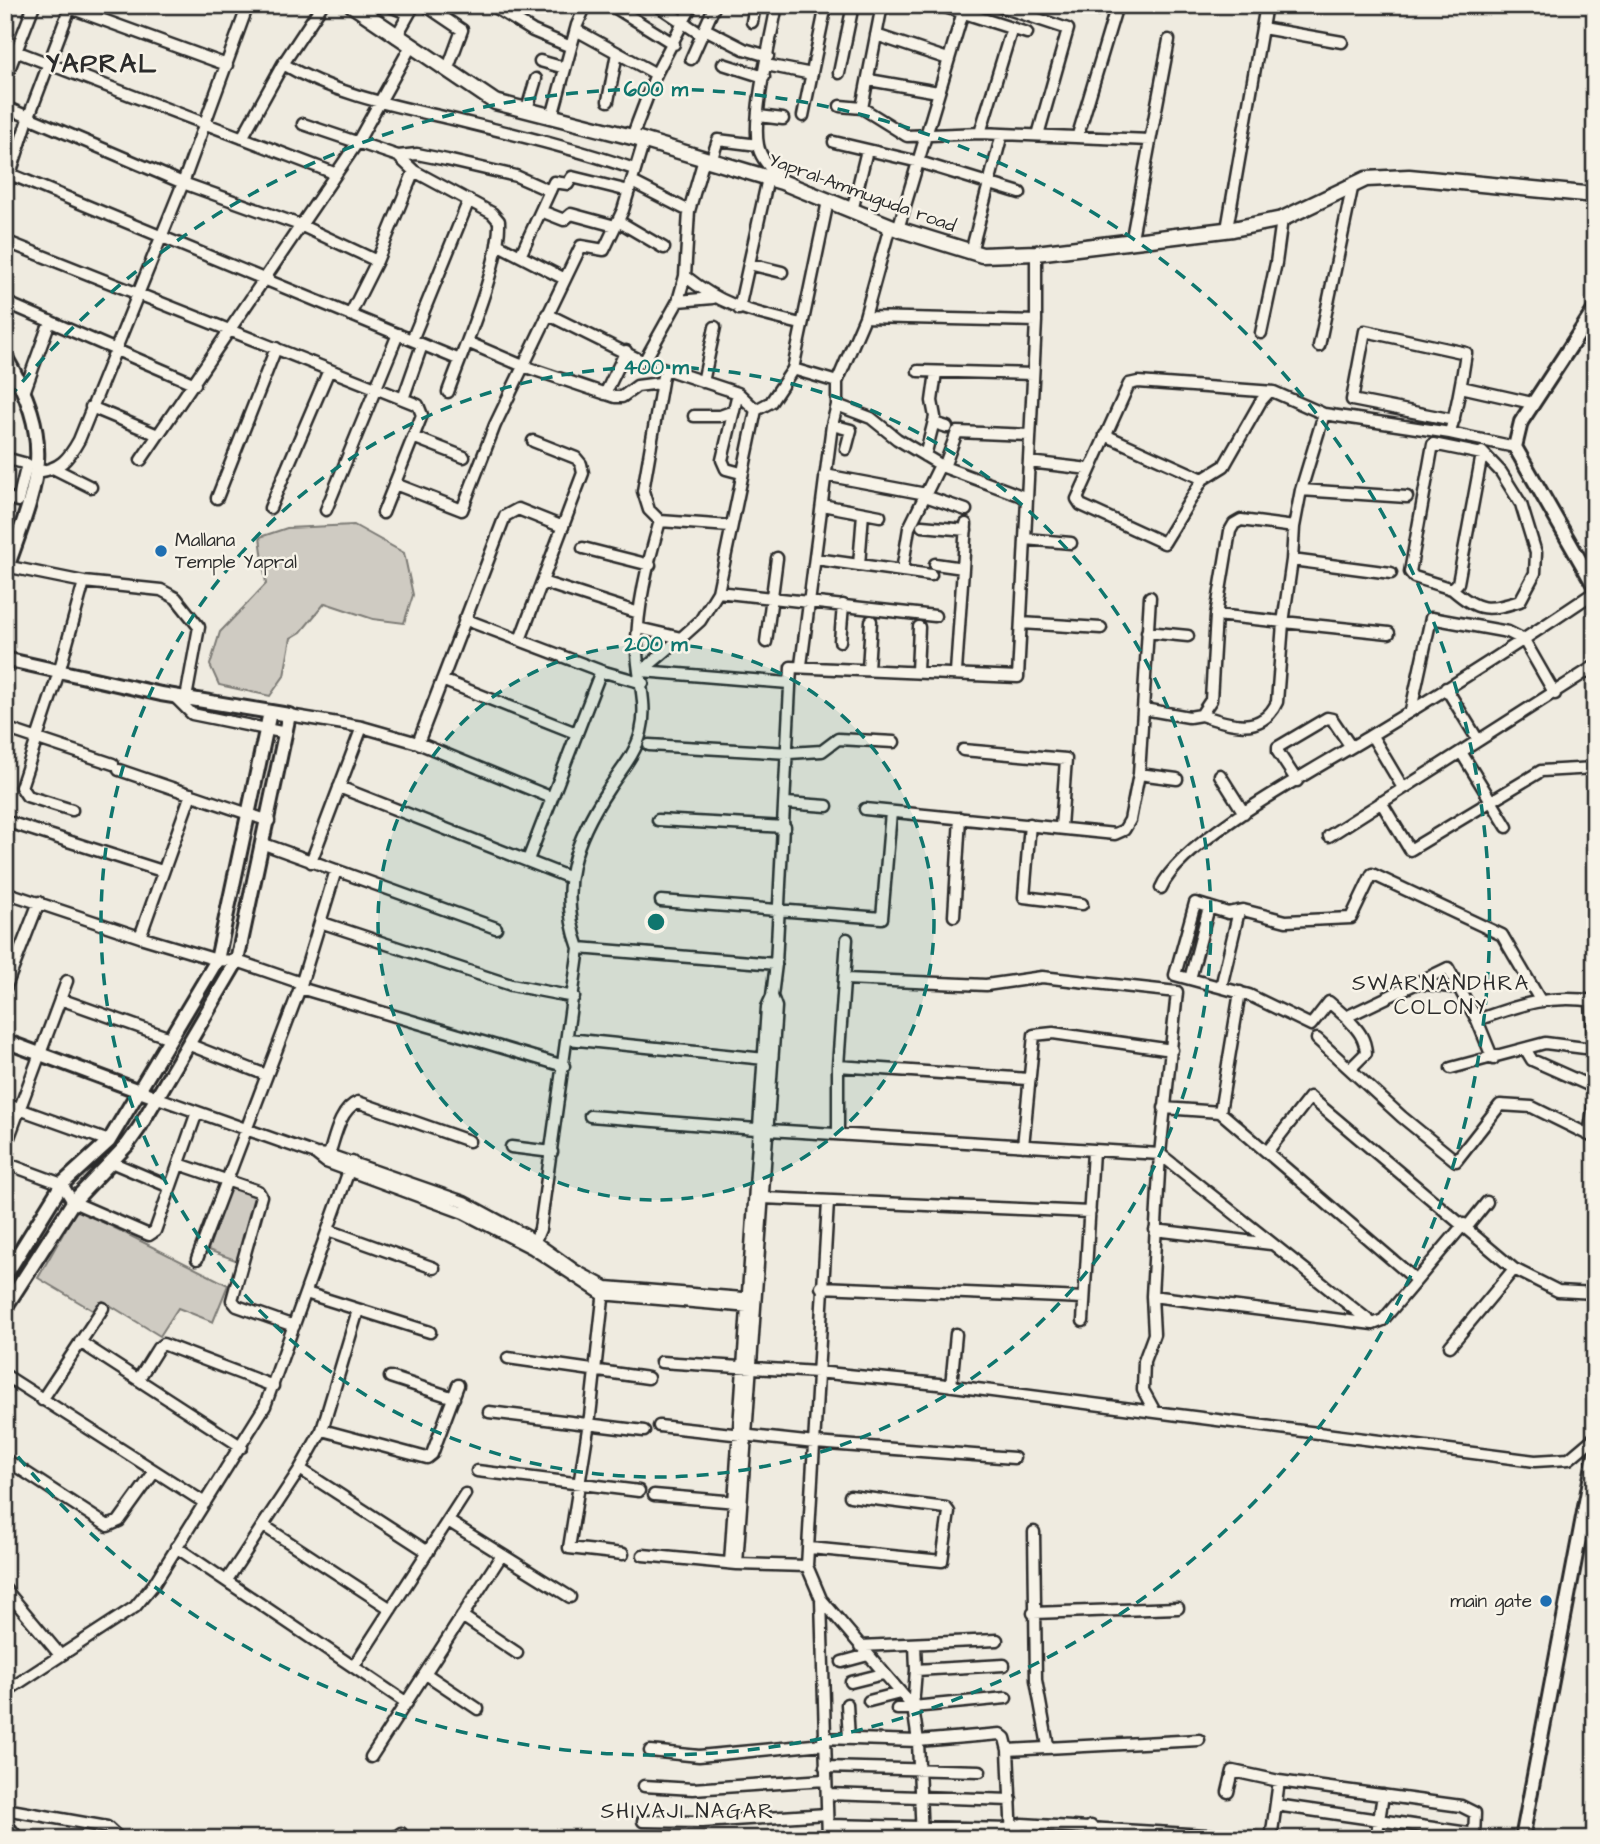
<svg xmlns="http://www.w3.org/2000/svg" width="1600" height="1844" font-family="'Architects Daughter',sans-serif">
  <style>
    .green { fill: #cfcbc2; stroke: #7d7b76; stroke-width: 2 }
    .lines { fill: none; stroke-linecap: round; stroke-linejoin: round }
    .minor-casing { stroke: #2b2b2b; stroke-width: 15 }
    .tertiary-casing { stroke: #2b2b2b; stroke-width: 18 }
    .secondary-casing { stroke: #2b2b2b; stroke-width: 19 }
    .minor { stroke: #f7f3e8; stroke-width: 10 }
    .tertiary { stroke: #f7f3e8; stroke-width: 12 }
    .secondary { stroke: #f7f3e8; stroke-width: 14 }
    .ring { fill: none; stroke: #0f766e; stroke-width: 3.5; stroke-dasharray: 12 9 }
    .poi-dot { fill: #1f6fb2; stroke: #f7f3e8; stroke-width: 2.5 }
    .labels { text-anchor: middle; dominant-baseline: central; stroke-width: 5; stroke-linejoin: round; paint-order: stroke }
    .street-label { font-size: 19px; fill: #2b2b2b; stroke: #f7f3e8 }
    .poi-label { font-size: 19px; fill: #2b2b2b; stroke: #f7f3e8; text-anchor: start }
    .neighbourhood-label { font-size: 21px; letter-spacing: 2px; fill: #2b2b2b; stroke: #f7f3e8 }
    .district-label { font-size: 26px; font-weight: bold; letter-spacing: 2px; fill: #2b2b2b; stroke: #f7f3e8 }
    .centre { fill: #0f766e; stroke: #f7f3e8; stroke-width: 3.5 }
    .ring-label { font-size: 21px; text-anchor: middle; font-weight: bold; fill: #0f766e; stroke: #f7f3e8; stroke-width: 5; stroke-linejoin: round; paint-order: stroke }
  </style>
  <rect width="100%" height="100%" fill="#efebe0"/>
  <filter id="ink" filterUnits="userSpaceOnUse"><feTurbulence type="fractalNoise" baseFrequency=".0143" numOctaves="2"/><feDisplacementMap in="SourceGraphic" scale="14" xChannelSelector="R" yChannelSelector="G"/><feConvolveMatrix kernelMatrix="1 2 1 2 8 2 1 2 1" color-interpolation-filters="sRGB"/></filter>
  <g filter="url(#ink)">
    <path class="green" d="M354,525L404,553L413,595L404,623L373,619L325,603L301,632L291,638L284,676L270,696L219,685L210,665L220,632L266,584L260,537L287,528Z
      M230,1185L261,1196L238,1261L208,1250Z
      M77,1209L228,1285L213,1322L178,1308L160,1336L103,1301L94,1311L38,1278Z"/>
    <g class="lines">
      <defs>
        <path id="minor" d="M62,5L227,65
          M388,5L409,14
          M425,5L462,30L447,71
          M491,5L533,31L571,47
          M611,5L674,44
          M657,5L702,35
          M777,5C771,38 752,115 758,145C760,159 773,170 781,181
          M939,5L1027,33
          M996,5L1068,29L1038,135
          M1087,5L1098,9
          M752,22L755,5
          M1262,28L1342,42
          M705,29L744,49L768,56
          M576,30L656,74
          M876,35L948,59
          M396,37L414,5
          M5,47L334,173
          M691,59L715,5
          M540,61L565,68
          M283,64C334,94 395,106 452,119C513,134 574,148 634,169
          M723,64L764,77
          M766,65L812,74
          M839,73L853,5
          M5,80L34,5
          M869,80L938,92
          M608,101L617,53
          M840,106L862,108L907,136L980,133L1150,140
          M5,107L183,183L300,225L377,261
          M862,108L882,5
          M527,109L536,79
          M759,116L783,119
          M803,116L826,5
          M552,117L577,25L586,5
          M303,124L398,156L417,154L447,160L516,176L550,191
          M980,133L1012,28
          M1078,135L1117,5
          M632,137L656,74L692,5
          M242,138L283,64L322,5
          M834,142L919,162L1020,193
          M398,156L414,171L492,213L499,221C501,263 463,350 448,392
          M711,161L718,140L758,145
          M5,172L460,360
          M632,182L689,211
          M5,190L29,116L71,5
          M541,211L564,220L571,214L615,226
          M852,211L867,150
          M618,221L664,248
          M898,229L963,12
          M1227,229L1266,5
          M5,241L418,405L422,415L383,513
          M1131,243L1169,40
          M497,244L563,278
          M971,252L1002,134
          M521,254L554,182L568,184L572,177L629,191
          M749,264L782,272
          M685,276C725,308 753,312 801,324
          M678,301L713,298
          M5,302L195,384
          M739,309L768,178
          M547,314L644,362L738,393L756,410
          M350,315L377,261L414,171
          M865,317L1036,321
          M1261,333L1276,263L1282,219
          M412,340L469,200
          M467,342L523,366L615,397H622L637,386L660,383
          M1319,346L1353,184
          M644,362L678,301L685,276L689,211L704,159
          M793,369L837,382
          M918,371L1033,374
          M703,382L715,327
          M1461,387L1532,403
          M25,390L50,321
          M1269,392L1261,401L1224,466L1203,479L1164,543L1081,505L1077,499L1129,384L1138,382L1274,392L1324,414L1450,433L1515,447
          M738,393L722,460L726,469L741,473
          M605,394L626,351
          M403,399L422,345
          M837,405L871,418L897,439L944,467L1027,498
          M91,407L158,435
          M694,416H720L734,411
          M934,423L947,427
          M832,425L851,430L846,449
          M1450,433C1457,407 1462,380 1466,353L1365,331L1352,400L1454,420
          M1105,435L1203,479
          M413,437L464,457
          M1433,444L1482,454L1458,583L1452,589L1414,577L1410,572Z
          M925,456L935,417L932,401L936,372
          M5,458L27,464L18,501L5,497
          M141,460L357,143L411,46
          M1029,462L1089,469
          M944,467L957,432L1029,435
          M55,469L91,487
          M37,472C60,469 68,460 79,440L183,183L248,5
          M825,475L926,494
          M395,484L462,510L495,425L581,246L604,250L623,210L644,141
          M1301,490L1407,497
          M925,496L966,510
          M217,498L276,348
          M822,505L880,516
          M270,508L329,370
          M326,510L398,334
          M660,521L730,526
          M922,526L966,530
          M1025,539L1071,543
          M583,548L650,565
          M816,559L931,575
          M1292,560L1294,527
          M935,564L963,568
          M859,565L863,513
          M5,566L84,582L161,590L176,598L199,627L186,698
          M902,571L909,528L940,465
          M542,582L639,613
          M1452,589C1479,612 1487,611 1520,601L1535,573L1536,553L1521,504L1501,472L1482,452
          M718,592L935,616
          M1216,615L1389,633
          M464,619L601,671L643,683
          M1021,623L1101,628
          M638,628L681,638L642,671
          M1147,632L1188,636
          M681,638L700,621L718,592L756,410L771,402L793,369L828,201
          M520,640L583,473L581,464L576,458L533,441
          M840,641L843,605
          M766,642L777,558
          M801,665L832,425L837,405V382L865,317L890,226
          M868,669L871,621
          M642,671L789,683
          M917,671L919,627
          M956,672L966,524
          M442,680L576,733
          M1446,688L1478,740
          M174,696L192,714L286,733
          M1144,709L1189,717L1201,715L1211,700L1216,615L1230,531L1234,524L1241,520L1294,527L1301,490L1324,414
          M1411,710L1431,618L1508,632L1524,640L1555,694
          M289,715L362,727L418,743L550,797
          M1201,715C1230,725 1262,735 1277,702L1283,623L1292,560L1391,573
          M5,728L113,764
          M1372,736L1403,788
          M418,743L505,516L518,509L563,527
          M649,745L789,753L822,751L838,739L894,742
          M963,750L1066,759L1061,827
          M1461,752L1507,827
          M119,770L269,821
          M1139,774L1177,779
          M1220,775L1244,813
          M1297,781L1278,752V747L1327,718L1332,719L1351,747
          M339,787L568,877
          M1381,802L1410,850L1541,771L1595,768
          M786,803L827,806
          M865,809L1115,834L1124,830L1130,820L1139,774L1150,597
          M72,810L27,796L21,787L59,672L84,582
          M658,820L785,827
          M5,821L162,871
          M1030,824L1024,897L1082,904
          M1329,836L1595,666
          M264,844L496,928
          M528,860L601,671
          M311,862L362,727
          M1161,888C1181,840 1321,766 1370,736C1446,690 1521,642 1595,592
          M5,892L140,937L217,960L237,961L301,983
          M661,901L882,918L891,812
          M954,916L960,818
          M320,922L511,985L574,997
          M140,937L191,794
          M579,948L776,964
          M845,979L986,985L1042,977L1177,992L1160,1154L1152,1296L1154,1334L1144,1361L1143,1390L1155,1412
          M1190,979L1209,907
          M1417,983L1448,968L1459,988
          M1221,987L1239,911
          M300,988L564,1066
          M5,989L39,902
          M60,999L170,1038
          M1591,1001L1595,1073
          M1346,1017L1329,1002L1311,1025L1249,995L1175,975L1195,903L1228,913L1243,910L1286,921L1351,918L1372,874L1502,935L1540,1000
          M1477,1020L1493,1059
          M568,1039L765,1059
          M1317,1039L1402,1117L1456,1161L1500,1105L1532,1107L1595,1138
          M190,1045L266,1075
          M1526,1050L1532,1060L1595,1088
          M838,1066L1028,1079
          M1451,1068L1545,1043L1593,1049
          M1350,1069L1366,1053C1365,1036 1356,1028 1346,1017L1417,983L1459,988L1477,1020C1520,1005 1548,994 1595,1001
          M158,1098L316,1154L329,1155L464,1202L527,1236L576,1271L606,1287L755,1299
          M5,1104L109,1141
          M1164,1108L1220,1112L1416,1280
          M1220,1112L1240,992
          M590,1116L769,1130L1160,1154L1373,1324
          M838,1133V1066L847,939
          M1589,1135L1595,1097
          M1023,1146L1034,1035L1053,1033L1172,1050
          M511,1147L552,1152
          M5,1148L67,981
          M1267,1152L1310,1097L1514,1269L1558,1291L1595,1293
          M317,1155L326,1162L464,1213L532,1248L602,1294L750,1307
          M328,1158C334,1141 339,1109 358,1102L469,1141
          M111,1162L170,1187
          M5,1163L62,1184L73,1202L149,1235L155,1231L197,1112
          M179,1164L258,1191L261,1196L232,1300L237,1306L294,1326
          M763,1198L1090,1212
          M828,1202L807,1566L821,1599L913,1707L918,1741L922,1839
          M1467,1227L1487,1202
          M328,1230L434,1268
          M1155,1230L1271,1244
          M532,1248L540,1229L579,948C557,888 575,839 609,788C621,770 636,753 641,732C648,705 638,679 637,652C636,609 648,562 660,521L649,510L643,491L664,370
          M197,1259L300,988L336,870
          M821,1287L1084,1298
          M604,1290L590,1416L569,1548L623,1554
          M306,1293L430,1332
          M1152,1296L1373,1324L1383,1320L1464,1224
          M358,1310L322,1430L427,1458L432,1454L458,1385
          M1083,1321L1093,1151
          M80,1342L242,1447
          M1450,1346L1514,1269
          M508,1358L648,1378
          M661,1362L817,1372L938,1384L1535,1461L1569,1459L1595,1437
          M5,1375L205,1503
          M390,1377L454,1398
          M138,1380L158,1348L163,1344L273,1386
          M951,1386L956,1334
          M42,1400L103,1308
          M489,1412L644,1431
          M659,1426L815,1443L1014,1458
          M5,1459L108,1526L119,1521L155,1471
          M300,1469L428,1552
          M477,1471L639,1491
          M654,1495L737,1502
          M448,1521L570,1597
          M264,1526L391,1609
          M1034,1532L1036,1680L1048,1746
          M176,1547L407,1703
          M810,1548L942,1561L949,1512L946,1508L850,1496
          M643,1555L737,1564L807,1566
          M730,1563L767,1007L772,996L776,964L791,667L1018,677L1036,321V253
          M737,1564L776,1007L772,996
          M227,1580L300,1469L322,1430
          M5,1589L60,1655
          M821,1599L828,1839
          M1033,1613L1178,1608
          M462,1616L517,1653
          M915,1644L916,1670L1004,1665
          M860,1646L997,1640
          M842,1662L868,1655
          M354,1666L465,1494
          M916,1670L913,1707L1006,1698
          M426,1674L478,1709
          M851,1682L883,1674
          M5,1692L135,1607L154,1584L265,1406L352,1162
          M869,1701L900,1693
          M847,1704L849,1739
          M897,1709H913
          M823,1738L918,1741L1000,1734L1005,1738L1008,1750L1012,1839
          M1008,1750L1199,1740
          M650,1751L699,1756L823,1744
          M371,1757L501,1556
          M825,1767L980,1771
          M644,1786L693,1789L825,1780
          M1228,1792L1233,1771L1279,1781L1461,1806L1475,1813L1474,1839
          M827,1794L1011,1800
          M1276,1805L1475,1834
          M5,1809L107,1827L120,1839
          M643,1821L702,1822L827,1814
          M828,1825L1012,1829L1022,1824L1272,1839
          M394,1839L401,1833
          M1090,1839L1091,1826
          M1271,1839L1279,1781
          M1376,1839L1383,1795"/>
        <path id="tertiary" d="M1595,309L1521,422L1515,447L1595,587
          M5,356C57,444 38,482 5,573
          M5,659L161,694L289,715L237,961L139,1128L127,1145L73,1202L5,1308
          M5,1041L158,1098
          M5,1276L62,1184L109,1141L217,960L270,712
          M5,1824L17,1839
          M1522,1839L1595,1454"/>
        <path id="secondary" d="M352,5L495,102L632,137L782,182L898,229L982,255L1036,253L1233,229L1282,219L1366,179L1409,177L1595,195"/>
      </defs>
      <use href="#minor" class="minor-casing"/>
      <use href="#tertiary" class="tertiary-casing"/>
      <use href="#secondary" class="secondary-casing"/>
      <use href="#minor" class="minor"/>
      <use href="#tertiary" class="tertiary"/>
      <use href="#secondary" class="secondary"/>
    </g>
  </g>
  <circle cx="656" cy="922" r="278" fill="#0f766e" fill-opacity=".12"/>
  <g class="ring">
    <circle cx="656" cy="922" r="278"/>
    <circle cx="656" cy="922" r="555"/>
    <path d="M9 398A833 833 0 1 1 9 1446"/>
  </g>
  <g class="poi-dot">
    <circle cx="161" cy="551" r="7"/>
    <circle cx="1546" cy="1601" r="7"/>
  </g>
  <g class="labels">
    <g class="street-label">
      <text transform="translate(862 193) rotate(20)">Yapral-Ammuguda road</text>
    </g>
    <g class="poi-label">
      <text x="175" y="540">Mallana<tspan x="175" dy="22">Temple Yapral</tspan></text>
      <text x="1532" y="1601" text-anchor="end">main gate</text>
    </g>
    <g class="neighbourhood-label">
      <text x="1441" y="983">SWARNANDHRA<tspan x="1441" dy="24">COLONY</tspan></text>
      <text x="688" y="1811">SHIVAJI NAGAR</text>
    </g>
    <g class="district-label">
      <text x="102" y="64">YAPRAL</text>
    </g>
  </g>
  <circle cx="656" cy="922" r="10" class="centre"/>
  <g class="ring-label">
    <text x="656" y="96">600 m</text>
    <text x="656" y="374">400 m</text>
    <text x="656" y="651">200 m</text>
  </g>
  <rect width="1600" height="1844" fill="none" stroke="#f7f3e8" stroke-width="28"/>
  <rect x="14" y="14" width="1572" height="1816" fill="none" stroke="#2b2b2b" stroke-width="2.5" filter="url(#ink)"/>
</svg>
